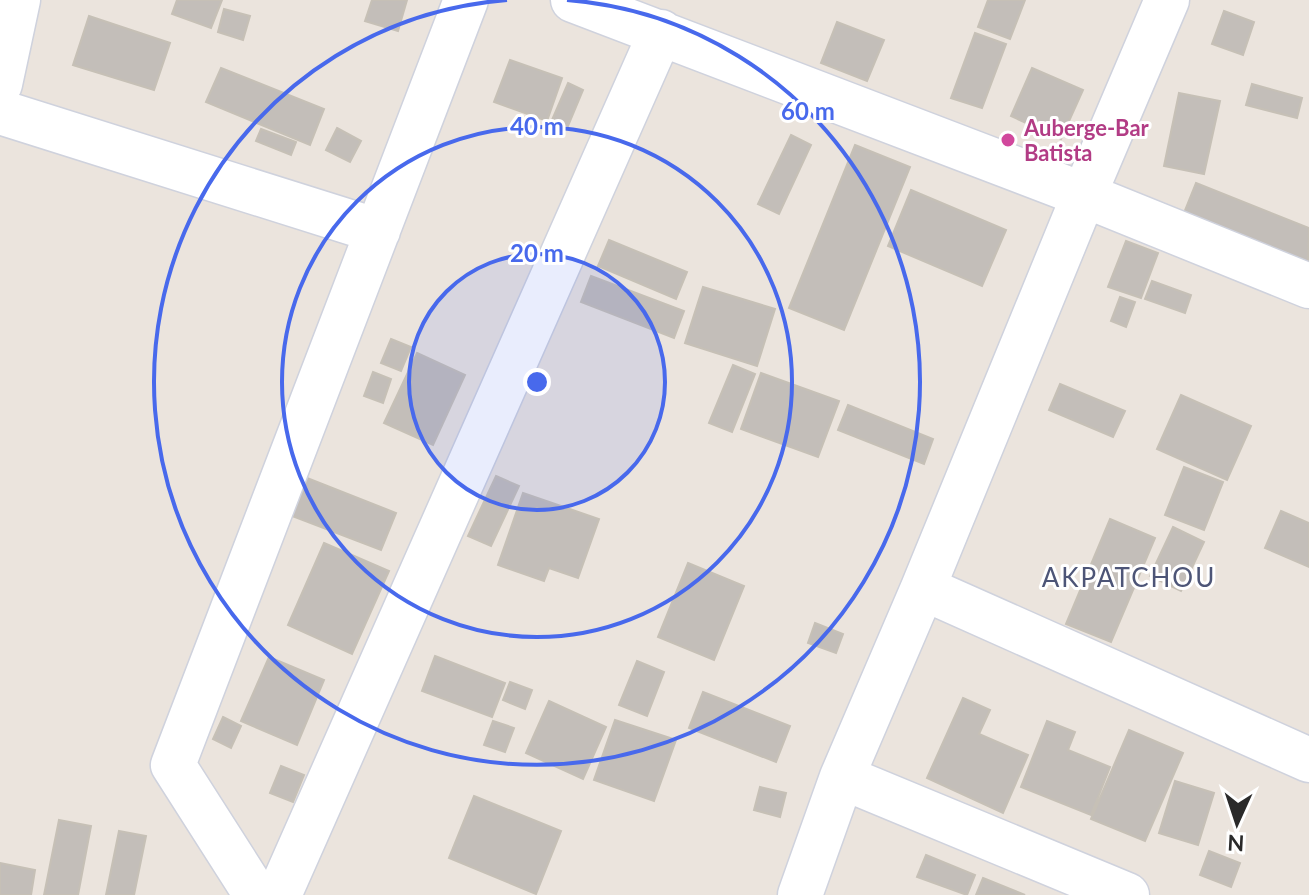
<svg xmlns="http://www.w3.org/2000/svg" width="1309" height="895" font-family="Lato,sans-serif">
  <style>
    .building { fill: #c3beb9; stroke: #c6c0b6; stroke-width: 2 }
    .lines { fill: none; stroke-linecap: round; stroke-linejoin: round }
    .minor-casing { stroke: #cfd2dd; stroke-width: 47 }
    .minor { stroke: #fff; stroke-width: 44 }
    .ring { fill: none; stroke: #4869ec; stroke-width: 4 }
    .hotel-dot { fill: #d1479c; stroke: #fff; stroke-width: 3 }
    .labels { text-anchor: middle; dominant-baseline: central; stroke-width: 6; stroke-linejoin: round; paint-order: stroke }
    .hotel-label { font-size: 22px; font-weight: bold; fill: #b23c85; stroke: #fff; text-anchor: start }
    .quarter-label { font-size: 26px; letter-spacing: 2px; fill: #4d5577; stroke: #fff }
    .centre { fill: #4869ec; stroke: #fff; stroke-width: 4 }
    .ring-label { font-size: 24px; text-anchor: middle; font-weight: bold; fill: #4869ec; stroke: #fff; stroke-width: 6; stroke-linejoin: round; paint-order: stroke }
  </style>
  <rect width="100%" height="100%" fill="#ebe4dd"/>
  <path class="building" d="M177,0H222L211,28L172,14Z
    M372,0H407L398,31L365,21Z
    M988,0H1025L1010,39L978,27Z
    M224,9L250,16L243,40L218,32Z
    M1224,11L1254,22L1243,55L1212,44Z
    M89,16L170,43L154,90L73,65Z
    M837,22L884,40L867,81L821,63Z
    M975,33L1006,44L982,108L951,98Z
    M510,60L562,78L547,121L494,102Z
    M221,68L324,109L310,145L206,102Z
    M1032,68L1083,90L1061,139L1011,116Z
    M568,83L583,90L568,126L552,120Z
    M1252,84L1302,98L1297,118L1246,105Z
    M1179,93L1220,101L1204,174L1164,166Z
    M337,128L361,141L350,162L326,150Z
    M261,129L296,142L291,155L256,141Z
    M791,135L811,145L779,214L758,204Z
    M855,145L910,167L844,330L789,308Z
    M1196,183L1309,228L1308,263L1184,213Z
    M911,190L1006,230L982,286L888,246Z
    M609,240L687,272L676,299L598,266Z
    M1126,241L1158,253L1141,298L1108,287Z
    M591,276L684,311L674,338L581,302Z
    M1152,281L1191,295L1185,313L1145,299Z
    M703,287L775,309L757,366L685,343Z
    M1120,297L1135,302L1126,327L1111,321Z
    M391,339L411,347L401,371L381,363Z
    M417,353L465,375L433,445L384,423Z
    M733,365L755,374L732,432L709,423Z
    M373,372L391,379L383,403L364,396Z
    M761,373L839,401L818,457L741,429Z
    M1060,384L1125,411L1113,437L1049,410Z
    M1181,395L1251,426L1227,480L1157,449Z
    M848,405L933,439L924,464L838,430Z
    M1184,467L1223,482L1204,530L1165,515Z
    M496,476L519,486L491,546L468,536Z
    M307,478L396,513L381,550L292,516Z
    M523,493L599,519L578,578L549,568L544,581L498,565Z
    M1281,511L1309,523V567L1265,548Z
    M1110,519L1155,538L1111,642L1066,624Z
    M1173,527L1204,542L1181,591L1150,576Z
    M324,543L389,571L352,654L288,625Z
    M688,563L744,586L714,660L658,637Z
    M815,623L843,634L836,653L808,643Z
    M435,656L505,683L492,717L422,691Z
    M269,657L324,680L297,745L241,721Z
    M637,661L664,672L647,716L619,705Z
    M510,682L532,690L525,709L503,700Z
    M703,692L790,726L776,762L689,728Z
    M963,698L990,710L979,734L1028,755L1003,813L927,778Z
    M549,701L606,727L583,779L526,753Z
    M223,717L241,726L231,748L213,739Z
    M615,720L676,740L654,801L594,780Z
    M493,721L514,728L505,752L484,745Z
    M1047,721L1075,732L1068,750L1110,767L1091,815L1021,787Z
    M1129,730L1183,753L1145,841L1091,819Z
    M281,766L304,775L293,802L270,793Z
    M1175,781L1214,793L1198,845L1159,833Z
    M760,787L786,793L780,817L754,810Z
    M474,796L561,831L536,894L449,858Z
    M59,820L91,826L78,895H44Z
    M119,831L146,836L134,895H106Z
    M1209,851L1240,863L1231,887L1200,875Z
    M926,855L975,875L967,895L917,877Z
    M0,863L35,870L31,895H0Z
    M983,878L1025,895H976Z"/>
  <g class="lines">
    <defs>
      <path id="minor" d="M573,0L1084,195L1309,286
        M0,84L18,0
        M0,112L378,231
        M923,588L1309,760
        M842,777L1127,895
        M256,895L173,765L466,0
        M279,895L661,32
        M800,895L842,777L923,588L1084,195L1167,0"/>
    </defs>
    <use href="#minor" class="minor-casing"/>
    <use href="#minor" class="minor"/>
  </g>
  <circle cx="537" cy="382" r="128" fill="#4869ec" fill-opacity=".12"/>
  <g class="ring">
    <circle cx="537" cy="382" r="128"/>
    <circle cx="537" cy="382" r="255"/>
    <path d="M567 0A383 383 0 1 1 507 0"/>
  </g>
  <circle class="hotel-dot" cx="1008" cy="140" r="8"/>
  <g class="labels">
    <g class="hotel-label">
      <text x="1024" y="127">Auberge-Bar<tspan x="1024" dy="25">Batista</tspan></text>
    </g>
    <g class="quarter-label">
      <text x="1129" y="577">AKPATCHOU</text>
    </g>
  </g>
  <circle cx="537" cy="382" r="12" class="centre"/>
  <g class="ring-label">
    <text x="808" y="120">60 m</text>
    <text x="537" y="135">40 m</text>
    <text x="537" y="262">20 m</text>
  </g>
  <g transform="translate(1237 823) rotate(183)" stroke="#ffffff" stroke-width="6" paint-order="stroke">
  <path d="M0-6L14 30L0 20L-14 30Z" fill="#2a2a2a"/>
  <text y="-12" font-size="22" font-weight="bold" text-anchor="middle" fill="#2a2a2a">N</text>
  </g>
</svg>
